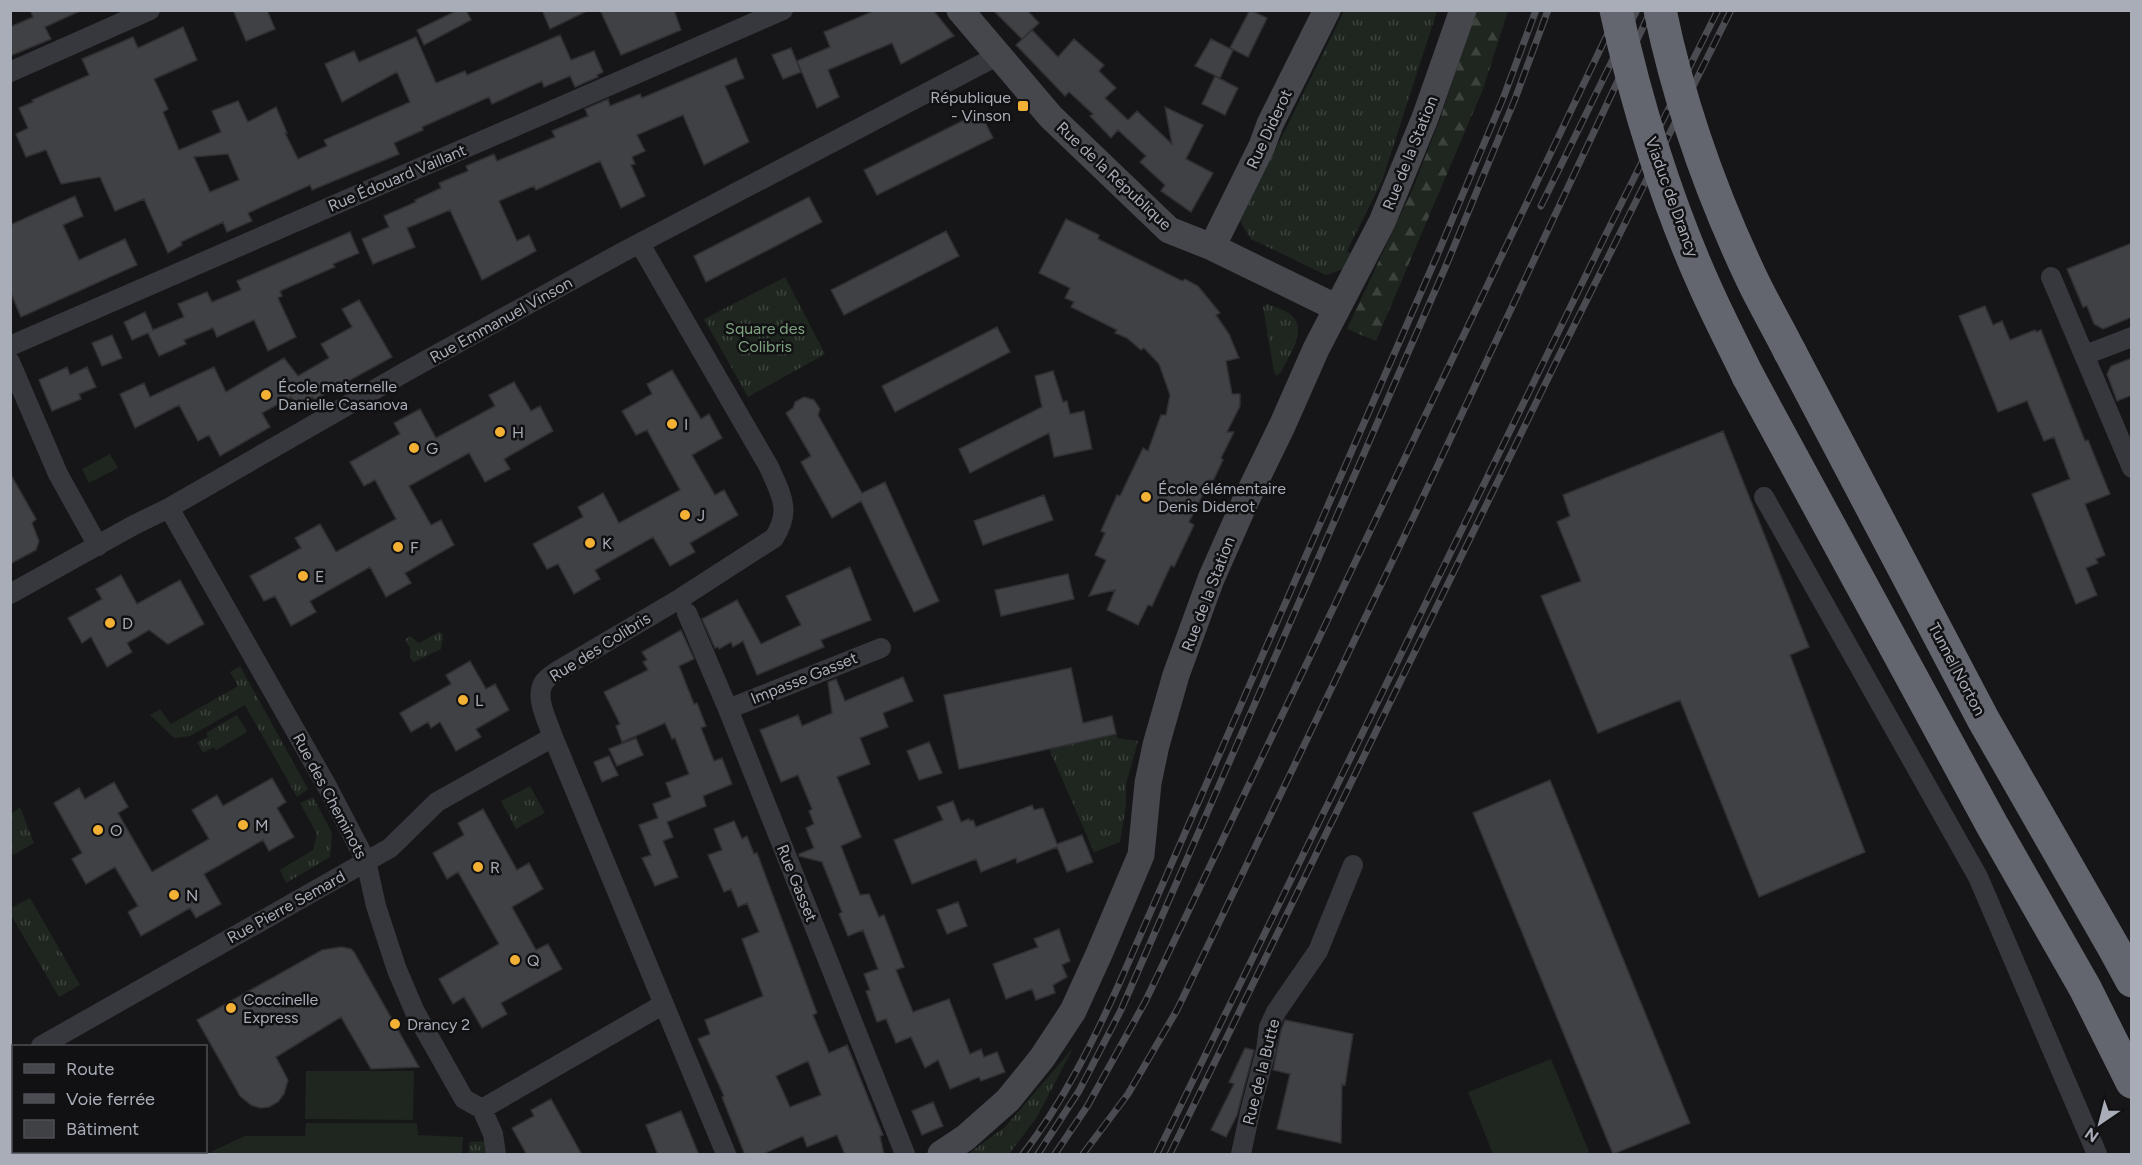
<svg xmlns="http://www.w3.org/2000/svg" width="2142" height="1165" font-family="Figtree,sans-serif">
  <style>
    .grass { fill: url(#grass-tufts) }
    .forest { fill: url(#forest-firs) }
    .pitch { fill: #1e261f }
    .building { fill: #404145; stroke: #303034; stroke-width: 1.5; fill-rule: evenodd }
    .lines { fill: none; stroke-linecap: round; stroke-linejoin: round }
    .street { stroke: #37383d; stroke-width: 20 }
    .secondary { stroke: #45474d; stroke-width: 27 }
    .highway { stroke: #63666e; stroke-width: 33 }
    .rail-casing { stroke: #4a4c52; stroke-width: 7 }
    .rail { stroke: #111113; stroke-width: 4.5; stroke-dasharray: 14; stroke-linecap: butt }
    .highway-bridge { stroke: #63666e; stroke-width: 33 }
    .poi-dot { fill: #f2b134; stroke: #111113; stroke-width: 2 }
    .labels { text-anchor: middle; dominant-baseline: central; stroke-width: 5; stroke-linejoin: round; paint-order: stroke }
    .poi-label { font-size: 16px; fill: #a8adb8; stroke: #111113; text-anchor: start }
    .street-label { font-size: 16px; fill: #a8adb8; stroke: #111113 }
    .park-label { font-size: 16px; fill: #7fa381; stroke: #111113 }
  </style>
  <defs>
    <pattern id="grass-tufts" width="24" height="20" patternUnits="userSpaceOnUse" patternTransform="scale(1.5)"><rect width="24" height="20" fill="#1e261f"/><path d="M3 7l-1-3M5 7V3M7 7l1-3M15 17l-1-3M17 17v-4M19 17l1-3" fill="none" stroke="#3c433d"/></pattern>
    <pattern id="forest-firs" width="22" height="20" patternUnits="userSpaceOnUse" patternTransform="scale(1.5)"><rect width="22" height="20" fill="#1e261f"/><path d="M5 1l3.5 6h-7zM16 11l3.5 6h-7z" fill="#3c433d"/></pattern>
  </defs>
  <rect width="100%" height="100%" fill="#161618"/>
  <path class="grass" d="M1344,11H1437L1382,181L1347,251L1352,254L1343,269L1326,275L1251,239L1240,221Z
    M785,277L825,354L748,397L704,319Z
    M1267,304C1274,307 1283,309 1289,313C1310,329 1289,355 1281,372L1277,376L1274,372L1263,307Z
    M439,632L443,634L441,649L414,662L410,658V648L405,640L410,636L419,643Z
    M240,666L308,789L297,797L245,705L190,736L174,738L150,715L160,709L171,724L238,686L230,672Z
    M237,715L247,732L216,750L214,747L203,753L197,742L208,737L206,733Z
    M1116,734L1117,738L1138,741L1126,784V804L1120,842L1094,852L1049,749Z
    M530,786L545,813L516,829L501,801Z
    M313,797L332,833L330,857L286,883L280,870L313,850L317,834L300,803Z
    M20,807L34,843L13,855L11,849V814Z
    M30,898L80,985L59,997L11,915V908Z
    M1073,1048L1037,1117L1009,1154H968L1005,1127Z
    M486,1141L488,1154H469V1142Z"/>
  <path class="forest" d="M1476,11H1508L1483,89L1376,341L1347,329L1413,188L1440,119Z"/>
  <path class="pitch" d="M110,454L118,468L89,483L82,469Z
    M1551,1059L1590,1154H1493L1468,1092Z
    M306,1071H414L413,1120L305,1119Z
    M306,1123H417L418,1135L463,1137L462,1154H206L245,1136H305Z"/>
  <path class="building" d="M30,10H82L45,27L51,39L10,56V27L33,17Z
    M233,10H267L275,29L246,41Z
    M458,10H466L471,20L424,45L417,30Z
    M542,10H589L550,29Z
    M600,10H674L681,30L621,55Z
    M876,10H933L954,36L901,64L892,43L828,70L839,97L817,108L797,61L830,47L824,32Z
    M993,10H1027L1039,23L1022,39Z
    M1250,10L1267,18L1248,57L1230,48Z
    M183,27L197,60L154,79L168,109L163,112L179,150L221,132L212,111L238,101L248,122L276,107L287,133H285L298,159L327,146L324,140L410,102L397,72L342,102L325,64L354,51L359,62L416,37L436,83L465,71L467,75L560,35L571,60L594,51L603,72L597,75L598,77L575,87L570,76L544,87L542,81L492,104L489,97L422,127L423,130L394,143L399,154L312,190L310,185L248,213L252,221L227,232L223,222L181,242L182,245L168,253L144,199L115,211L100,177L61,184L46,150L26,157L16,134L28,128L19,108L33,102L32,100L89,75L82,59L133,37L138,48ZM228,154L239,180L210,192L194,157Z
    M1032,30L1058,57L1074,39L1104,65L1099,71L1116,88L1105,98L1128,120L1137,111L1172,144L1165,107L1203,125L1186,159L1213,173L1191,212L1161,191L1165,185L1140,162L1146,156L1118,130L1111,138L1090,116L1093,114L1069,92L1065,96L1016,45Z
    M1211,39L1233,50L1220,78L1195,66Z
    M791,48L801,72L783,79L772,55Z
    M736,58L744,78L725,86L749,142L704,165L683,115L637,135L645,151L632,157L635,164L631,165L645,196L621,208L600,161L536,190L534,186L499,201L517,241L529,235L536,251L482,280L450,210L407,228L415,247L373,264L362,239L389,227L384,216L416,202L415,200L441,188L439,183L468,171L466,166L494,154L497,161L555,137L552,131L588,116L585,109L608,99L610,106L640,94L642,98Z
    M1215,76L1238,88L1225,115L1202,104Z
    M980,112L993,138L877,195L864,170Z
    M75,196L83,216L63,225L79,260L125,239L137,265L21,317L10,291V225Z
    M809,197L822,222L706,282L694,256Z
    M1066,219L1099,235L1098,239L1182,281L1185,279L1198,286L1220,313L1216,315L1229,334L1239,358L1226,361L1232,394H1240V406L1227,432H1234L1221,458L1223,460L1213,481L1210,480L1189,522L1194,525L1174,567L1171,565L1152,606L1148,605L1138,625L1107,610L1115,590L1089,596L1106,560L1095,555L1105,533L1101,531L1117,495L1120,496L1143,448L1148,451L1161,415H1166L1170,395L1159,364L1144,348L1141,350L1127,338L1115,333L1117,330L1071,307L1074,302L1065,298L1070,288L1039,273Z
    M946,231L959,256L844,315L831,290Z
    M350,232L359,253L333,264L335,267L280,291L282,296L278,298L296,337L268,351L254,320L217,337L213,328L184,340L186,344L159,356L148,333L132,340L124,322L145,312L153,330L184,317L178,304L207,292L212,302L241,290L237,281Z
    M2132,243V317L2103,329L2094,324L2087,306L2083,307L2067,269Z
    M359,300L392,357L314,400L312,397L296,406L291,397L262,413L270,427L220,456L209,435L198,441L179,405L135,428L120,394L144,383L150,397L214,367L226,392L284,358L298,376L329,358L321,344L352,327L342,309Z
    M1985,306L1993,325L2002,321L2010,340L2035,330L2036,332L2041,330L2085,441L2088,440L2110,494L2085,504L2105,555L2096,559L2098,563L2086,568L2097,595L2076,604L2032,494L2070,479L2054,437L2044,441L2027,401L1998,412L1959,316Z
    M997,327L1010,352L895,412L882,386Z
    M112,335L122,358L102,366L92,343Z
    M2132,358V395L2117,401L2107,374L2111,366Z
    M67,367L70,375L87,367L96,387L79,394L81,399L52,411L39,380Z
    M672,370L701,419L709,414L722,438L692,455L715,495L724,490L738,515L690,543L695,552L670,566L653,537L595,570L600,579L574,594L558,564L547,569L533,544L583,517L578,507L603,493L619,523L680,490L647,430L636,435L622,411L652,394L647,384Z
    M1053,371L1063,402L1067,401L1070,414L1084,411L1092,449L1054,457L1049,433L970,473L959,449L1042,407L1035,376Z
    M514,382L531,411L540,406L553,431L504,459L510,469L485,482L469,453L409,486L431,525L441,520L454,545L405,573L411,583L386,597L370,567L310,601L316,612L291,626L275,596L264,601L250,576L301,548L295,538L320,524L336,552L396,519L375,480L364,486L350,462L400,434L394,423L420,409L436,438L495,406L489,395Z
    M804,397L814,400L820,409L818,415L862,493L885,482L939,601L914,612L861,501L832,518L801,462L811,456L786,413L793,408L795,402Z
    M1723,431L1809,647L1790,655L1865,852L1759,897L1680,700L1598,733L1541,596L1581,581L1557,522L1570,516L1563,495Z
    M10,473L36,519L32,523L39,541L36,550L10,564Z
    M1044,495L1053,520L983,545L974,521Z
    M850,567L871,620L821,640L824,647L757,675L743,641L733,647L731,642L719,649L718,647L715,648L702,619L737,600L761,644L801,625L786,596Z
    M1068,574L1074,599L1001,616L995,590Z
    M121,575L137,604L180,580L204,624L168,644L149,630L127,643L132,652L107,667L91,637L82,643L68,618L102,599L96,589Z
    M681,630L694,659L679,666L694,704L697,703L706,726L701,728L714,761L722,758L732,784L703,796L706,806L667,822L673,837L663,841L678,877L655,886L642,858L651,855L639,825L658,818L653,804L671,797L666,783L689,774L675,738L672,739L665,723L622,742L616,726L620,724L604,692L648,670L643,662L647,660L642,652Z
    M470,661L486,689L495,684L509,710L476,729L481,737L456,751L440,722L431,728L428,722L411,732L400,713L451,684L446,675Z
    M1071,668L1083,723L1112,716L1116,734L959,769L944,695Z
    M903,677L913,701L883,713L888,727L860,738L870,764L837,777L861,837L841,846L860,895L869,894L879,917L884,915L904,967L896,970L913,1012L949,999L970,1054L981,1049L984,1057L997,1052L1005,1072L981,1081L979,1077L950,1089L938,1060L925,1068L911,1037L896,1043L886,1019L877,1022L866,991L870,990L864,974L878,969L863,930L848,936L839,914L842,912L822,862L799,856V854L814,848L806,828L814,824L809,811L812,809L798,775L781,782L760,730L798,715L802,726L832,713L828,682L836,679L845,701Z
    M636,738L643,755L617,766L609,749Z
    M929,742L942,773L919,780L907,751Z
    M609,756L618,775L602,782L594,762Z
    M272,778L286,802L277,808L294,837L269,851L263,840L204,874L221,904L196,918L190,908L141,936L128,912L138,906L115,867L86,884L72,859L82,853L54,803L79,788L85,799L114,782L128,807L118,813L152,872L209,839L192,810L217,795L223,806Z
    M1550,780L1690,1123L1613,1154L1473,813Z
    M953,801L961,822L969,819L970,821L973,820L976,827L1032,805L1034,810L1043,808L1057,844L1082,835L1093,862L1067,872L1057,847L1017,863L1016,858L981,872L976,859L912,884L894,840L943,820L937,807Z
    M483,809L517,870L529,863L543,889L512,907L536,950L548,944L562,969L501,1003L507,1014L482,1028L464,997L453,1004L439,979L499,944L458,872L447,879L433,853L464,835L458,823Z
    M734,821L742,839L747,836L754,854L757,853L817,1013L813,1015L829,1053L847,1045L883,1135L880,1136L884,1155H845L837,1135L807,1147L803,1136L761,1155H745L722,1097L724,1096L698,1039L710,1034L705,1020L763,996L742,939L759,932L747,903L738,907L731,889L724,892L708,855L722,850L714,829ZM808,1061L821,1095L790,1107L776,1076Z
    M958,902L967,926L947,934L937,910Z
    M1059,929L1070,961L1062,965L1067,977L1053,985L1055,993L1036,1000L1032,989L1006,999L993,964L1038,947L1034,939Z
    M341,947L351,949L354,952L419,1067L371,1069L341,1017L276,1057L288,1080L284,1094L278,1102L269,1107L260,1108L251,1105L240,1096L197,1020L322,950Z
    M1285,1020L1353,1034L1345,1085L1342,1084L1341,1143L1277,1129L1290,1074L1273,1070L1281,1030Z
    M1245,1048L1254,1050L1237,1115L1226,1137L1211,1130L1234,1084L1229,1082Z
    M551,1099L582,1155H527L512,1128L534,1116L531,1110Z
    M933,1102L943,1126L922,1135L912,1111Z
    M681,1111L699,1155H658L646,1125Z"/>
  <g class="lines">
    <path class="street" d="M10,72L150,10
      M640,244L769,467C781,495 792,510 774,538L681,598L559,670C554,673 548,677 544,682C534,697 548,722 553,737L726,1154
      M2051,277L2132,468
      M10,346L783,10
      M2085,355L2132,337
      M10,362L58,474L98,546
      M1764,497L1978,877L2097,1154
      M169,508L328,788L366,861L376,906L397,970L415,1012L464,1099L482,1109L493,1134L496,1154
      M10,594L134,525L169,508L407,371L621,253L997,56
      M687,613L728,709L905,1154
      M728,709L881,648
      M41,1046L390,848L437,802L553,737
      M10,1064L14,1062
      M482,1109L664,1004
      M1241,1154L1250,1112L1266,1050L1269,1027L1276,1012L1318,951L1353,865"/>
    <path class="secondary" d="M960,10L1051,117L1169,230L1212,247L1337,308
      M1212,247L1262,146L1270,124L1327,10
      M941,1154L965,1138L1008,1100L1042,1058L1073,1011L1099,954L1141,855L1148,783L1156,745L1176,675L1211,579L1245,502L1282,426L1316,349L1382,222L1425,118L1463,10"/>
    <path class="highway" d="M1790,352L1983,719L2114,948L2132,981
      M1748,376L1992,825L2085,988L2132,1082"/>
    <defs>
      <path id="rail" d="M1541,206L1637,10
        M1023,1154C1063,1102 1092,1044 1119,984L1436,258L1504,96L1536,10
        M1038,1154L1079,1091L1121,1010L1448,261L1515,99L1548,10
        M1055,1154L1088,1105L1145,1002L1619,10
        M1083,1154L1128,1094L1177,1010L1415,514L1651,10
        M1157,1154L1609,228L1718,10
        M1170,1154L1555,364L1731,10"/>
    </defs>
    <use href="#rail" class="rail-casing"/>
    <use href="#rail" class="rail"/>
    <path class="highway-bridge" d="M1616,10C1636,103 1667,203 1706,289C1719,318 1734,347 1748,376
      M1660,10C1679,102 1710,190 1750,275C1762,301 1777,326 1790,352"/>
  </g>
  <g class="poi-dot">
    <rect x="1017" y="100" width="12" height="12" rx="3"/>
    <circle cx="266" cy="395" r="6"/>
    <circle cx="672" cy="424" r="6"/>
    <circle cx="500" cy="432" r="6"/>
    <circle cx="414" cy="448" r="6"/>
    <circle cx="1146" cy="497" r="6"/>
    <circle cx="685" cy="515" r="6"/>
    <circle cx="590" cy="543" r="6"/>
    <circle cx="398" cy="547" r="6"/>
    <circle cx="303" cy="576" r="6"/>
    <circle cx="110" cy="623" r="6"/>
    <circle cx="463" cy="700" r="6"/>
    <circle cx="243" cy="825" r="6"/>
    <circle cx="98" cy="830" r="6"/>
    <circle cx="478" cy="867" r="6"/>
    <circle cx="174" cy="895" r="6"/>
    <circle cx="515" cy="960" r="6"/>
    <circle cx="231" cy="1008" r="6"/>
    <circle cx="395" cy="1024" r="6"/>
  </g>
  <g class="labels">
    <g class="poi-label">
      <text x="1011" y="97" text-anchor="end">République<tspan x="1011" dy="18">- Vinson</tspan></text>
      <text x="278" y="386">École maternelle<tspan x="278" dy="18">Danielle Casanova</tspan></text>
      <text x="684" y="424">I</text>
      <text x="512" y="432">H</text>
      <text x="426" y="448">G</text>
      <text x="1158" y="488">École élémentaire<tspan x="1158" dy="18">Denis Diderot</tspan></text>
      <text x="697" y="515">J</text>
      <text x="602" y="543">K</text>
      <text x="410" y="547">F</text>
      <text x="315" y="576">E</text>
      <text x="122" y="623">D</text>
      <text x="475" y="700">L</text>
      <text x="255" y="825">M</text>
      <text x="110" y="830">O</text>
      <text x="490" y="867">R</text>
      <text x="186" y="895">N</text>
      <text x="527" y="960">Q</text>
      <text x="243" y="999">Coccinelle<tspan x="243" dy="18">Express</tspan></text>
      <text x="407" y="1024">Drancy 2</text>
    </g>
    <g class="street-label">
      <text transform="translate(1269 129) rotate(-65)">Rue Diderot</text>
      <text transform="translate(1410 153) rotate(-68)">Rue de la Station</text>
      <text transform="translate(1114 176) rotate(43)">Rue de la République</text>
      <text transform="translate(397 178) rotate(-23)">Rue Édouard Vaillant</text>
      <text transform="translate(1672 197) rotate(70)">Viaduc de Drancy</text>
      <text transform="translate(501 320) rotate(-29)">Rue Emmanuel Vinson</text>
      <text transform="translate(1208 594) rotate(-69)">Rue de la Station</text>
      <text transform="translate(600 647) rotate(-32)">Rue des Colibris</text>
      <text transform="translate(1957 669) rotate(62)">Tunnel Norton</text>
      <text transform="translate(804 678) rotate(-22)">Impasse Gasset</text>
      <text transform="translate(330 796) rotate(62)">Rue des Cheminots</text>
      <text transform="translate(797 883) rotate(68)">Rue Gasset</text>
      <text transform="translate(286 907) rotate(-29)">Rue Pierre Semard</text>
      <text transform="translate(1261 1072) rotate(-76)">Rue de la Butte</text>
    </g>
    <g class="park-label">
      <text x="765" y="328">Square des<tspan x="765" dy="18">Colibris</tspan></text>
    </g>
  </g>
  <rect width="2142" height="1165" fill="none" stroke="#a8adb8" stroke-width="24"/>
  <rect x="12" y="1045" width="195" height="108" fill="#111113" stroke="#4d4f55" stroke-width="1.5"/>
  <rect x="24" y="1064" width="30" height="9" fill="#45474d" stroke="#4d4f55" stroke-width="1.5"/>
  <text x="66" y="1075" font-size="18" fill="#a8adb8">Route</text>
  <rect x="24" y="1094" width="30" height="9" fill="#4a4c52" stroke="#4d4f55" stroke-width="1.5"/>
  <text x="66" y="1105" font-size="18" fill="#a8adb8">Voie ferrée</text>
  <rect x="24" y="1120" width="30" height="18" fill="#404145" stroke="#4d4f55" stroke-width="1.5"/>
  <text x="66" y="1135" font-size="18" fill="#a8adb8">Bâtiment</text>
  <g transform="translate(2100 1123) rotate(215)" stroke="#111113" stroke-width="4.5" paint-order="stroke">
  <path d="M0-4.5L10 22L0 15L-10 22Z" fill="#a8adb8"/>
  <text y="-9" font-size="16" font-weight="bold" text-anchor="middle" fill="#a8adb8">N</text>
  </g>
</svg>
